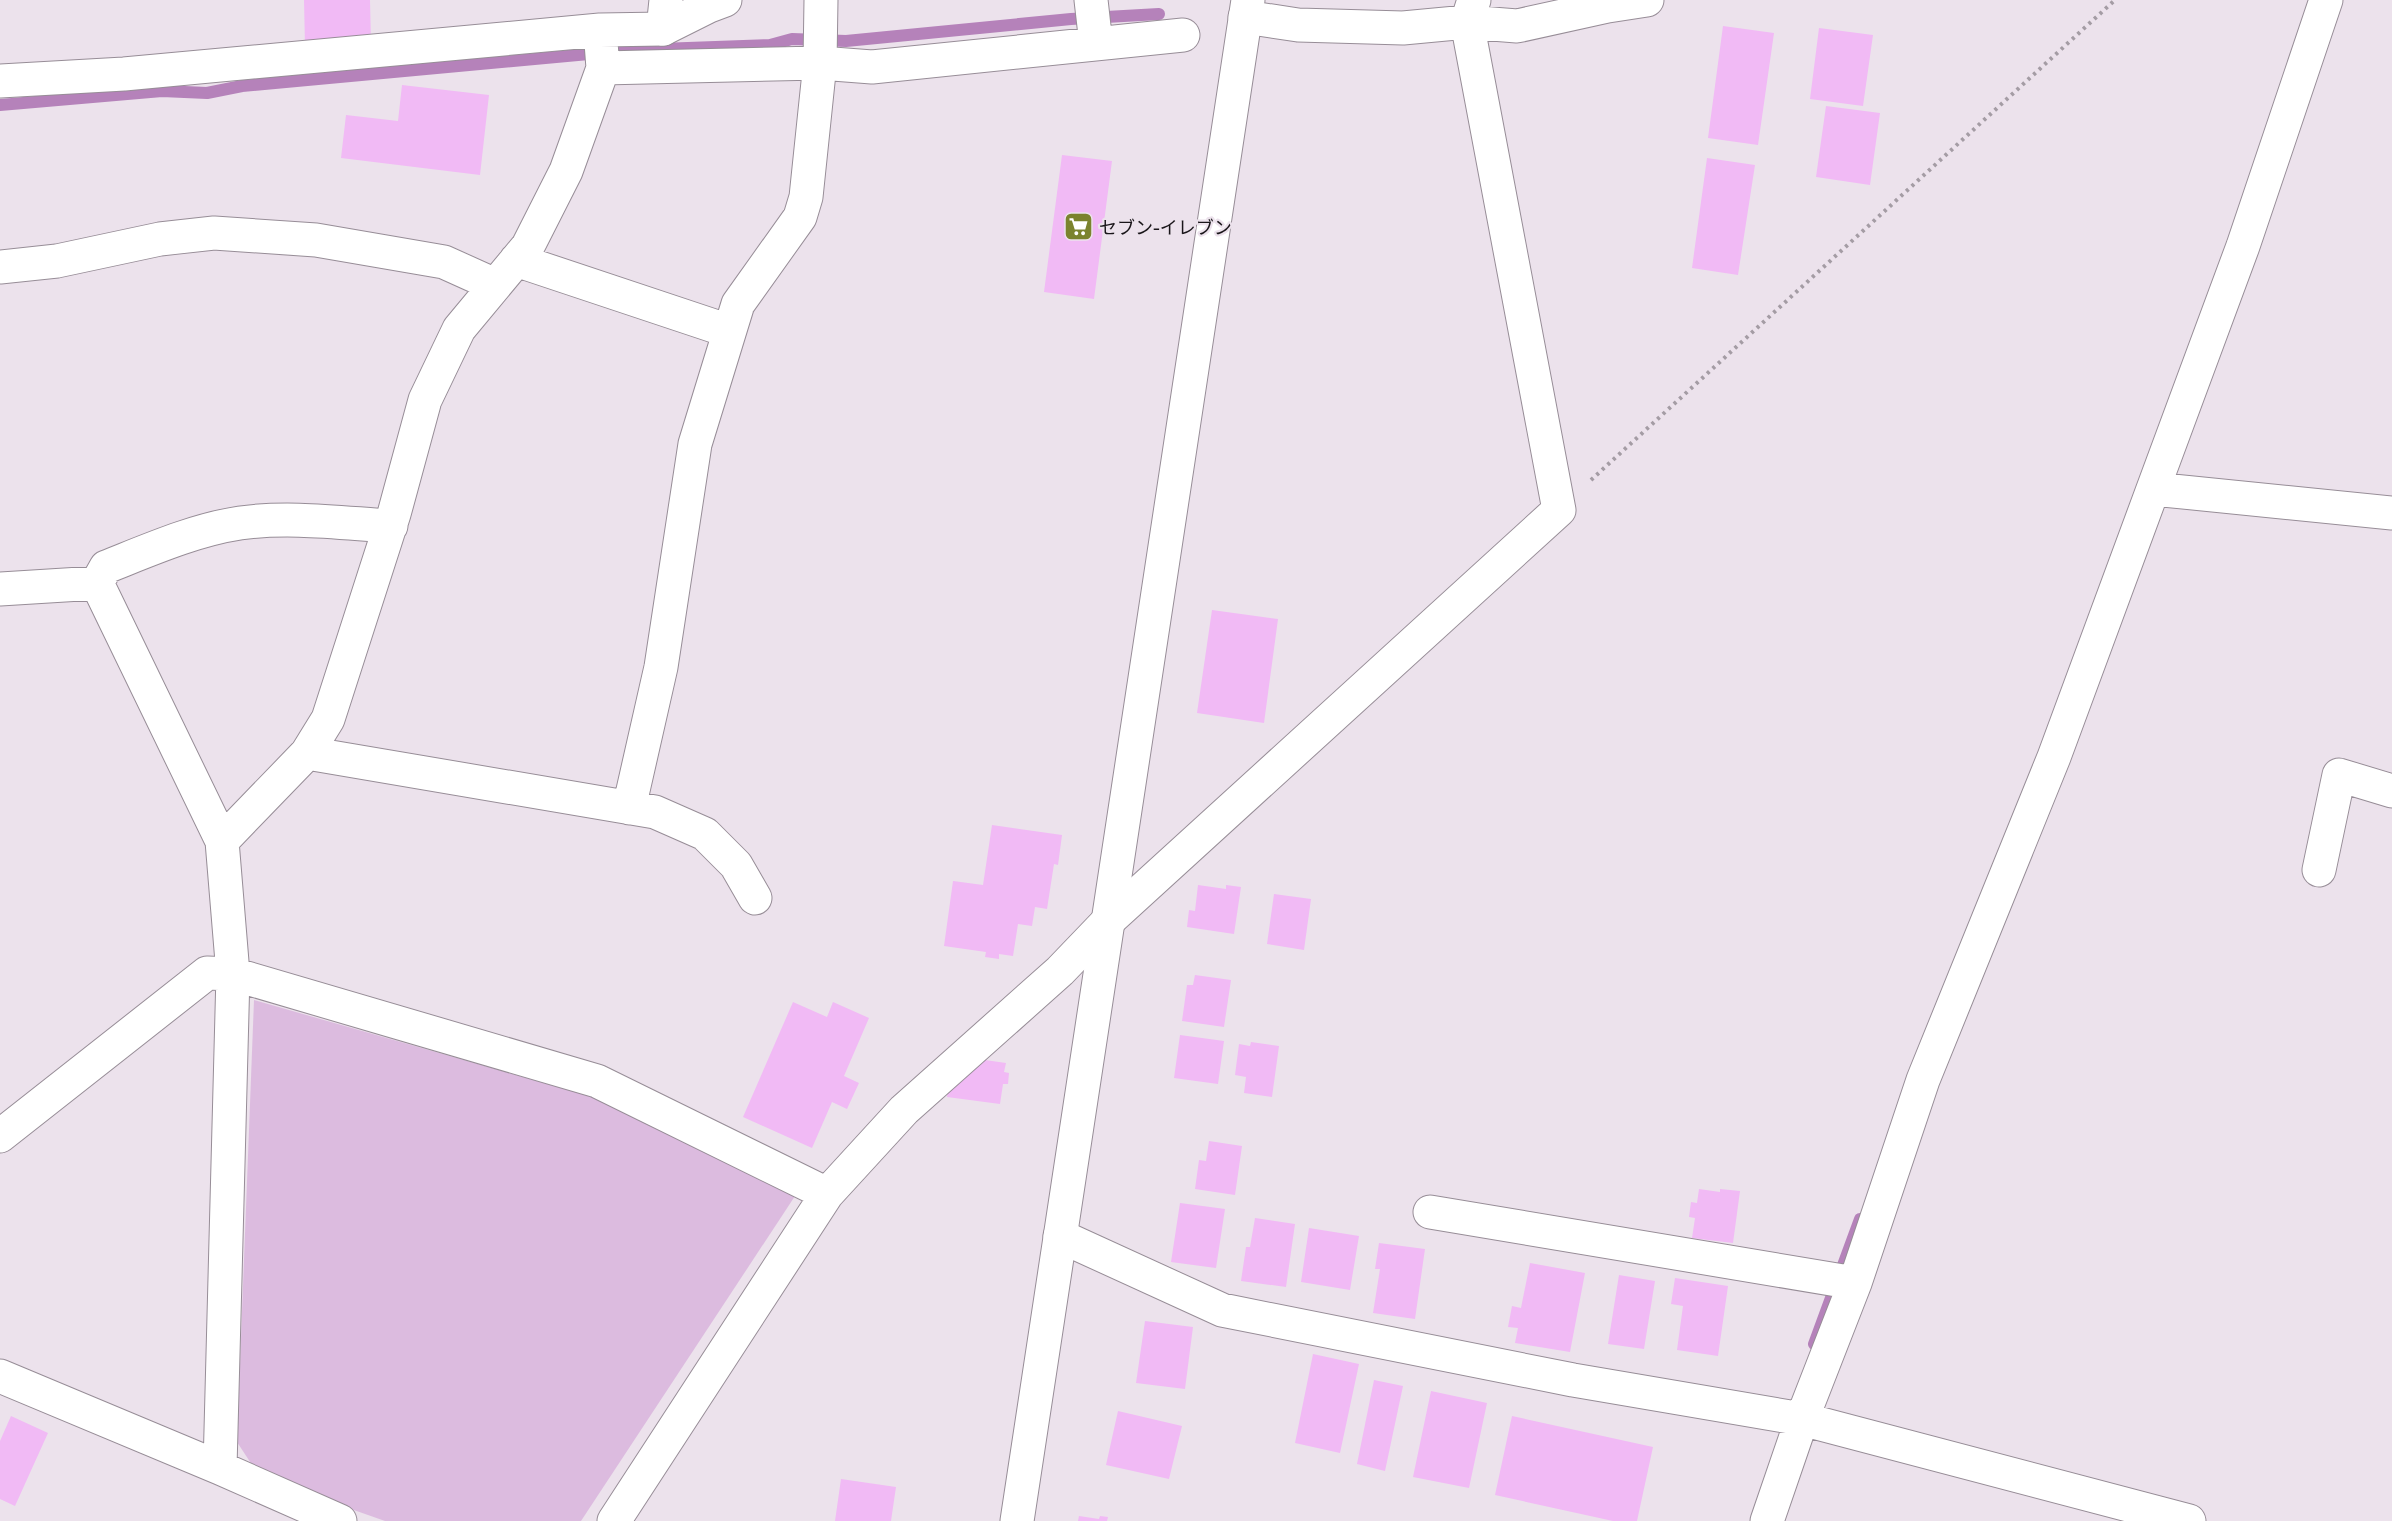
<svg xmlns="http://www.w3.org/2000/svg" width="2392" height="1521" font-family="'Golos Text','Noto Sans JP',sans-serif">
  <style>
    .green { fill: #dcbbdf }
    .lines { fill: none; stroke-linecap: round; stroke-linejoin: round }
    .stream { stroke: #b582ba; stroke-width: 12 }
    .building { fill: #f1baf5 }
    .minor-casing { stroke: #978d97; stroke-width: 35 }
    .tertiary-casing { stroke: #978d97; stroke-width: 35 }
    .path { stroke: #a49ca4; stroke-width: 4; stroke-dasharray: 3 4.5; stroke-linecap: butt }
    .minor { stroke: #fff; stroke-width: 33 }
    .tertiary { stroke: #fff; stroke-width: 33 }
    .labels { text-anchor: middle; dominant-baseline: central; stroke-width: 4.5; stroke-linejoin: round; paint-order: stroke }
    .poi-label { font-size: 18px; fill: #191519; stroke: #ece2ec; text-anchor: start }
  </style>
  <rect width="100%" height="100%" fill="#ece2ec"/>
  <path class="green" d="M254,1000L593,1097L797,1193L581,1521H385L260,1477L237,1442Z"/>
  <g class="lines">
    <path class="stream" d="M0,105L162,91L207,93L242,86L632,50L770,45L792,39L846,41L1071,19L1159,14
      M1814,1344L1860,1219"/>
  </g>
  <path class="building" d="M304,0H370L371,43L305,46Z
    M1723,26L1774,33L1758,145L1708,138Z
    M1819,28L1873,35L1863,106L1810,99Z
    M402,85L489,95L480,175L341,158L346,115L398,121Z
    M1826,106L1880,113L1870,185L1816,177Z
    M1062,155L1112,161L1094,299L1044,292Z
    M1707,158L1755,165L1738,275L1692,268Z
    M1212,610L1278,619L1264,723L1197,713Z
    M992,825L1062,835L1058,865L1054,864L1047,909L1035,907L1032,926L1018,924L1013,956L999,954V959L985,957L986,952L944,946L953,881L983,885Z
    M1198,885L1226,889V885L1241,887L1234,934L1187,927L1189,910L1195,911Z
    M1274,894L1311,899L1304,950L1267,944Z
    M1195,975L1231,980L1224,1027L1182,1021L1187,985H1193Z
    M793,1002L827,1017L833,1002L869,1018L844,1076L859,1083L847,1109L832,1102L812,1148L743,1117Z
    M1180,1035L1224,1041L1218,1084L1174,1078Z
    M1251,1042L1279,1046L1272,1097L1244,1093L1246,1077L1235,1075L1239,1044L1250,1046Z
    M978,1059L1006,1063L1004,1072L1009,1073L1008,1084H1003L1000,1104L947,1097L949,1083Z
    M1209,1141L1242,1146L1235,1195L1195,1189L1199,1160L1206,1161Z
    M1699,1189L1720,1192V1189L1740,1191L1733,1243L1692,1238L1695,1218L1689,1217L1691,1202L1697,1203Z
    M1180,1203L1225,1209L1216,1268L1171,1262Z
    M1255,1218L1295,1224L1286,1287L1241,1281L1246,1247H1250Z
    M1309,1228L1359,1236L1350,1290L1301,1282Z
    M1379,1243L1425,1249L1415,1319L1373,1313L1380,1269H1375Z
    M1530,1263L1585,1273L1570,1352L1515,1343L1518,1328L1508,1327L1512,1306L1521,1308Z
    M1619,1275L1655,1281L1644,1349L1608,1344Z
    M1675,1278L1728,1286L1718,1356L1677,1350L1683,1306L1671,1304Z
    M1145,1321L1193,1327L1185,1389L1136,1383Z
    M1313,1354L1359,1364L1340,1453L1295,1443Z
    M1374,1380L1403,1386L1385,1471L1357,1464Z
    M1431,1391L1487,1403L1469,1488L1413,1477Z
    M1118,1411L1182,1426L1169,1479L1106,1465Z
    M11,1416L48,1433L15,1506L0,1499V1441Z
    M1512,1416L1653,1447L1637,1521H1613L1495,1495Z
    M841,1479L896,1487L891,1521H835Z
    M1079,1516L1099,1519L1100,1516L1108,1517L1107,1521H1078Z"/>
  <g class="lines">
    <defs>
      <path id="minor" d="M1091,0L1096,44
        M1245,17L1298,25L1403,28L1467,22L1517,26L1608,6L1647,0
        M603,68L820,63L872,67L1183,35
        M0,81L124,74L600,30L663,29L666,0
        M516,260L729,331
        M0,267L57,261L160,239L214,233L316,240L444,262L495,285
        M2153,489L2392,513
        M97,583L106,567C149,550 194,530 240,523C289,516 342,523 391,526
        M0,589L97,583L222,841L233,974L220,1468
        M307,753L655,812L705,834L736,865L755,898
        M629,808L661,667L695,444L738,304L800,217L806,197L820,63L821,0
        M222,841L307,753L328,719L394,514L425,400L459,329L528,246L566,171L603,68L600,30
        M2319,870L2339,775L2392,791
        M0,1136L207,973L233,974L597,1081L827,1194
        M1430,1212L1855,1283
        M1060,1236L1222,1310L1573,1380L1802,1419L2189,1521
        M0,1376L220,1468L340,1521
        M614,1521L827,1194L904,1110L1060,971L1108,921L1559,510L1467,22L1474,0
        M1767,1521L1802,1419L1855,1283L1923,1080L2054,757L2153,489L2243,246L2326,0"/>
      <path id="tertiary" d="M663,29L709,6L725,0
        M1017,1521L1248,0"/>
    </defs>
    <use href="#minor" class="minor-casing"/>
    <use href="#tertiary" class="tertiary-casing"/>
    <path class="path" d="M1591,480L2115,0"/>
    <use href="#minor" class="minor"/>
    <use href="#tertiary" class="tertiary"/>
  </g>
  <defs>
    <symbol id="supermarket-square" viewBox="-11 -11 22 22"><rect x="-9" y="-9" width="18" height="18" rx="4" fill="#7b832e" stroke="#ece2ec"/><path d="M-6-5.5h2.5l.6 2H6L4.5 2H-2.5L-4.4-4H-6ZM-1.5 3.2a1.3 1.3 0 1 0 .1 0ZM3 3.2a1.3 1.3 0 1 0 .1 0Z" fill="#fff"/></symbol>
  </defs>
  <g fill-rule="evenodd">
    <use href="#supermarket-square" x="1062" y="210" width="33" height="33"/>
  </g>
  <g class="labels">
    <g class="poi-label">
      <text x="1099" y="227">セブン-イレブン</text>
    </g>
  </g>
</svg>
